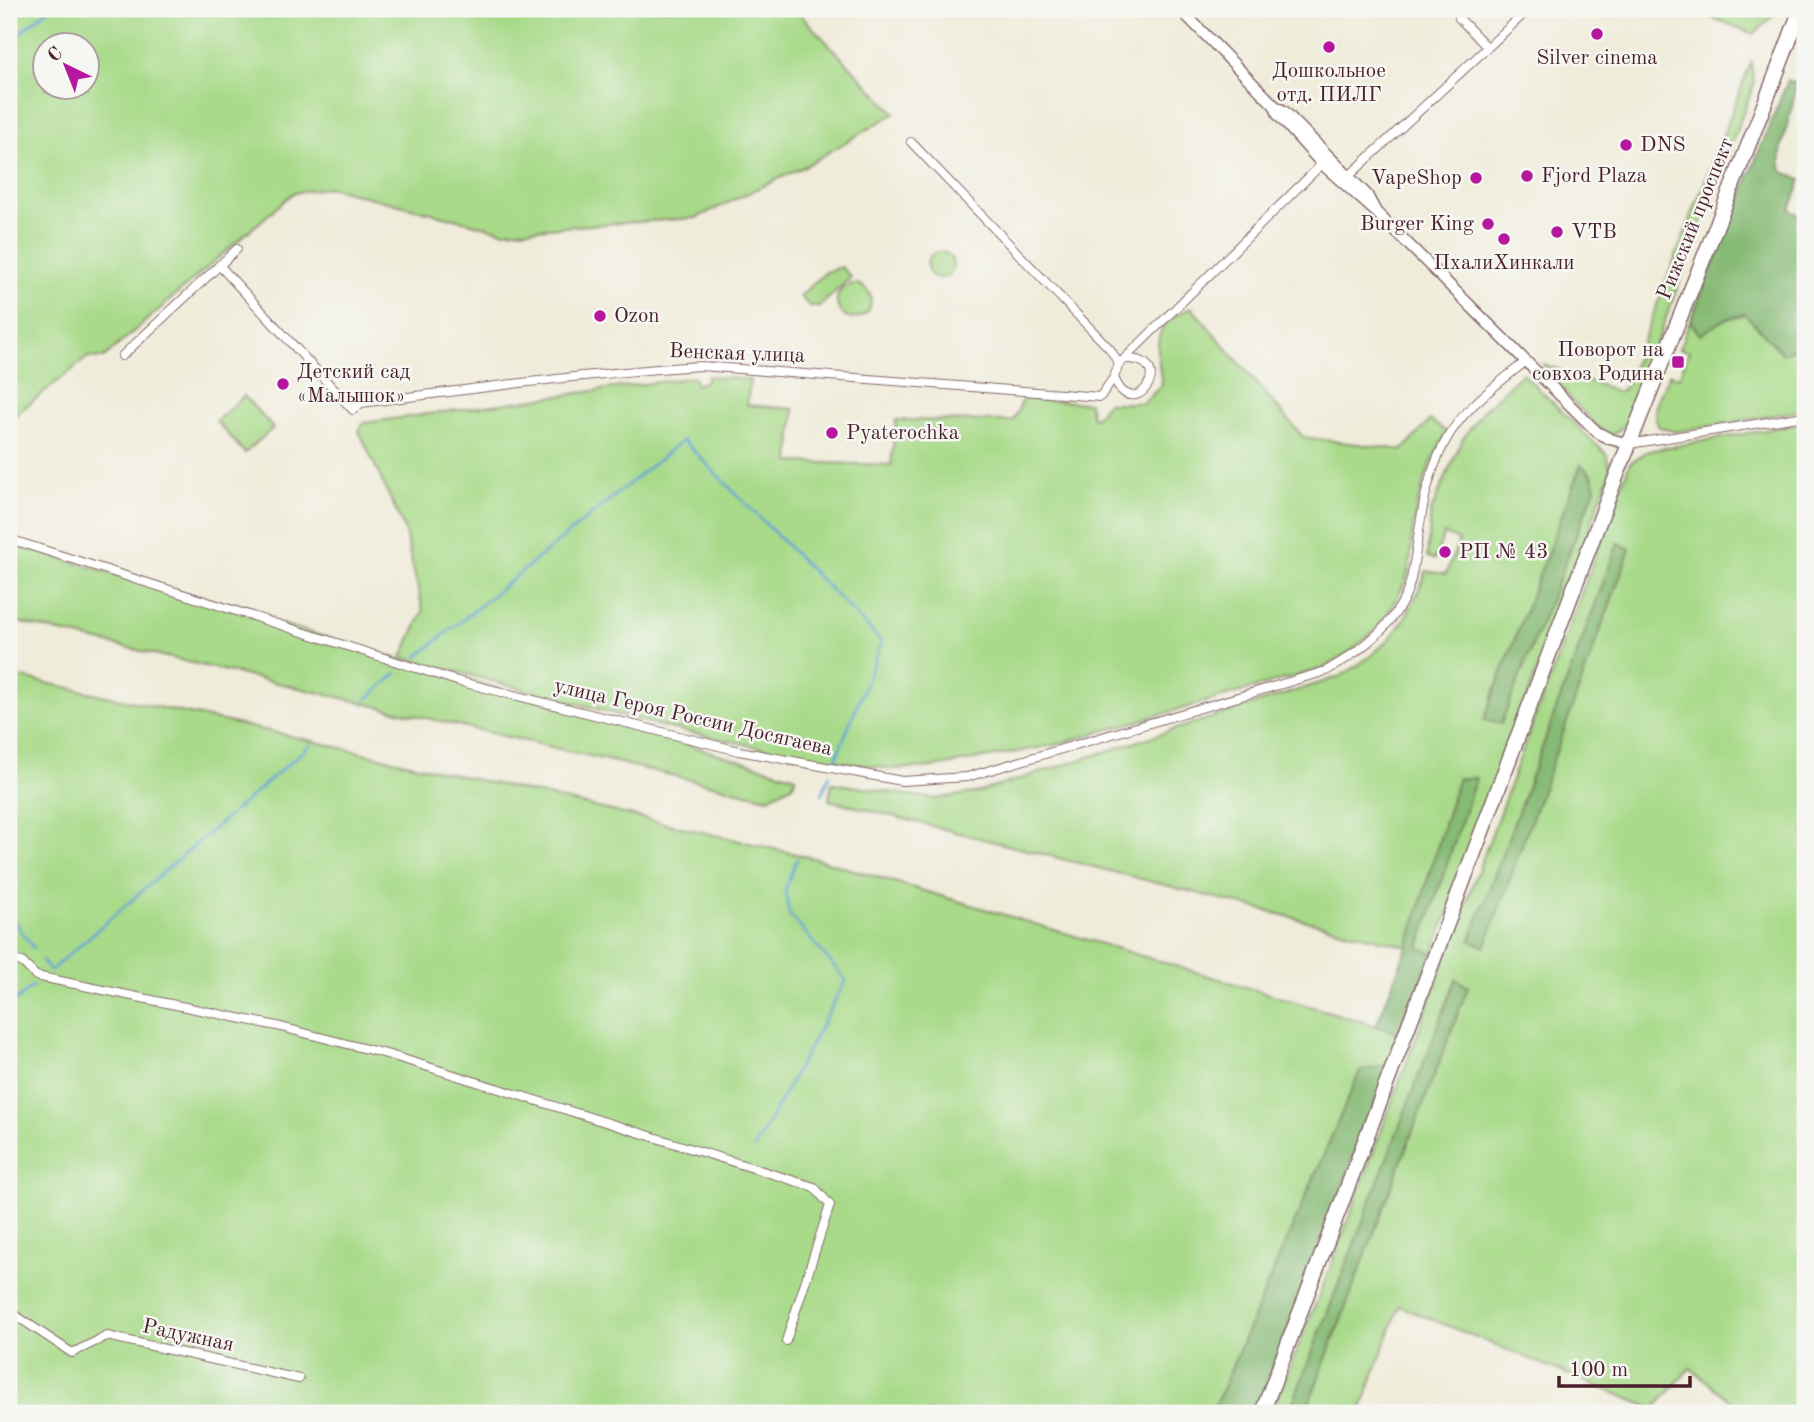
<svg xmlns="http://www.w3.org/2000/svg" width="1814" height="1422" font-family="'Old Standard TT',serif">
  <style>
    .green { fill: #a8da89; stroke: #797c5a; stroke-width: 2; fill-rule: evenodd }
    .forest { fill: #86ba75; stroke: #686c50; stroke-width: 2 }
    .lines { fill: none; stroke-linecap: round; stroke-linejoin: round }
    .stream { stroke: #62a1d4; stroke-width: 2.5 }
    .minor-casing { stroke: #846768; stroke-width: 10 }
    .tertiary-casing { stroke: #846768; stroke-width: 13 }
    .trunk-casing { stroke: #846768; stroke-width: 17 }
    .minor { stroke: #fff; stroke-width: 8 }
    .tertiary { stroke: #fff; stroke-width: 10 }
    .trunk { stroke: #fff; stroke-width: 14 }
    .poi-dot { fill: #b5179e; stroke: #f6f6f2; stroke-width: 2.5 }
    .labels { text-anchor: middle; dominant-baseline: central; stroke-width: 5; stroke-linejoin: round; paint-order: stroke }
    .poi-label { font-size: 21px; fill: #4a1f2b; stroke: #f6f6f2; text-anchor: start }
    .street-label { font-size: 21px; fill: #4a1f2b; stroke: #f6f6f2 }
  </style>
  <rect width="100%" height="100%" fill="#f6f6f2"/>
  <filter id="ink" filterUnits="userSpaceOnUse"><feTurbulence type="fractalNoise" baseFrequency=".0143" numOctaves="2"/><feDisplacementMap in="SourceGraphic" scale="14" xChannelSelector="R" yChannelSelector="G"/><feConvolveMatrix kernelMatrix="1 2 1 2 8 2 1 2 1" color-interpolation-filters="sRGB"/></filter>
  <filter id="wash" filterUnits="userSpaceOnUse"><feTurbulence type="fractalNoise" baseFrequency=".00686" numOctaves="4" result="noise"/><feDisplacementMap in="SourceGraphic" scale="28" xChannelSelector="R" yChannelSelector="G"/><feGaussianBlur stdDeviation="1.57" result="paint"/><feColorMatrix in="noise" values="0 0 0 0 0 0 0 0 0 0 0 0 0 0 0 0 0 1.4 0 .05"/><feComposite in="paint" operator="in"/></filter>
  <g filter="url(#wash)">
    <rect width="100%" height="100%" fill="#f0ecda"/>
    <path class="green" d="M9,9H795L895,113L805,166L696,218L503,231L329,187L293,193L103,358L88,357L9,420ZM46,46H88V88H46Z
      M1690,9H1775L1771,18L1754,34Z
      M1751,63L1754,84L1626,424L1614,434L1604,433L1574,403L1543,364L1618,392L1625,387Z
      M927 265a13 13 0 1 1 26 0a13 13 0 1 1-26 0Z
      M841,267L851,277L820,306H809L800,296L826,272Z
      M837 301a17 17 0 1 1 34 0a17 17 0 1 1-34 0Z
      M1191,307L1303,437L1403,450L1430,420L1447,432C1430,462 1418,493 1413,527C1410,545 1413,563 1406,580C1387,624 1364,645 1324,668L1054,745L935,767L892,769L785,753L665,727L402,657L423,611L404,528L359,431L364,423L694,377L696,385L706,381L707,376L750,380L747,405L794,409L790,462L891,465L896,420L1013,421L1023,399L1089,403L1092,417L1095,418L1107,403H1143L1162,385C1160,366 1151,336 1168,321C1174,316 1184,312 1191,307Z
      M1745,314L1783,353L1805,343V410L1675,432L1659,427C1648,410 1663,390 1670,374L1679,377L1689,351L1679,349L1690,321L1700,334L1723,320Z
      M1522,373L1606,454L1611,470L1433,953L829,800L832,783L935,799L979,792L1339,677C1386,650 1409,623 1426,571L1446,574L1459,540L1444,534L1435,559L1427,557L1431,511L1462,440L1482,412ZM1581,466L1592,475L1501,724L1484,720Z
      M244,396L273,428L245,453L216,421Z
      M1805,423V1413H1746L1690,1368L1654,1409L1399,1306L1360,1413H1305L1356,1280L1344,1270L1289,1413H1271L1329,1271L1630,463L1648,451Z
      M9,543L796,777L792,786L768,798L9,620Z
      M9,675L269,731L817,859L1400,1033L1389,1065L1360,1072L1212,1413H9Z"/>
    <path class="forest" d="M1788,80L1795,83C1796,113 1775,143 1782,171L1801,180L1790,210L1805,218V343L1783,354L1745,314L1723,320L1700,335L1690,321Z
      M1581,465L1592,475L1595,488L1501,724L1484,720Z
      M1618,543L1630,549L1485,947L1470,941Z
      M1458,778H1476L1419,948L1433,953L1400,1033L1376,1026L1408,945Z
      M1456,979L1468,987L1305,1413H1289Z
      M1389,1065L1255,1413H1212L1360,1071Z"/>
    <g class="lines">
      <path class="stream" d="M9,42L49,9
        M417,657L683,440L882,642L835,761
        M366,700L397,673
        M822,794L830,775
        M9,915L34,948
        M42,960L50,971L310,745
        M9,1006L33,986
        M754,1149L846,980L789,914L785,889L797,859"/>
    </g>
  </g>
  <g filter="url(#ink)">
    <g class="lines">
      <defs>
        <path id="minor" d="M1459,18L1486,46
          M911,142L1110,349L1119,364
          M1349,176L1529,9
          M219,265L353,410L361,403C474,389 587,373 701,366L1100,397L1114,377
          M122,356L237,249
          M1127,359C1179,359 1132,427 1114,377L1119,364L1325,161
          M1629,444L1805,416
          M9,539L457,681L739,751L902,781L967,777L1326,671C1361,651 1401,622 1411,579C1421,530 1420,491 1444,444C1462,408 1496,386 1526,361
          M9,959L22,962L36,976L277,1026L390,1055L814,1187L830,1205L786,1341
          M9,1311L72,1353L107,1336L299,1379"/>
        <path id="tertiary" d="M1180,9L1275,106L1284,111L1367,195L1376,212
          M1275,106L1278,115L1322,164L1376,212L1597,432L1610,439L1629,444"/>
        <path id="trunk" d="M1262,1413L1616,477C1678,321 1742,166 1801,9"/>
      </defs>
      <use href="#minor" class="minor-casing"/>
      <use href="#tertiary" class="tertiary-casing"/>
      <use href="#trunk" class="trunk-casing"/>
      <use href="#minor" class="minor"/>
      <use href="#tertiary" class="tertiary"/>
      <use href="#trunk" class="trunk"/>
    </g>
  </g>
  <g class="poi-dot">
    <circle cx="1597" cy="34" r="7"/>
    <circle cx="1329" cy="47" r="7"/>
    <circle cx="1626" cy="145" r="7"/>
    <circle cx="1527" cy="176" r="7"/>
    <circle cx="1476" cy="178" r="7"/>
    <circle cx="1488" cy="224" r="7"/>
    <circle cx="1557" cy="232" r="7"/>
    <circle cx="1504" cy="239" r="7"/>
    <circle cx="600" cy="316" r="7"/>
    <rect x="1671" y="355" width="14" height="14" rx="3.5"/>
    <circle cx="283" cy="384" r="7"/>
    <circle cx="832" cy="433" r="7"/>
    <circle cx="1445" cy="552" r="7"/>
  </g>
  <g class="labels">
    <g class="poi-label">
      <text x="1597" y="58" text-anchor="middle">Silver cinema</text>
      <text x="1329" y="71" text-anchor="middle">Дошкольное<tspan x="1329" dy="24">отд. ПИЛГ</tspan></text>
      <text x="1640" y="145">DNS</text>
      <text x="1541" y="176">Fjord Plaza</text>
      <text x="1462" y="178" text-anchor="end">VapeShop</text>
      <text x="1474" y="224" text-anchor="end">Burger King</text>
      <text x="1571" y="232">VTB</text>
      <text x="1504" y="263" text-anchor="middle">ПхалиХинкали</text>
      <text x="614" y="316">Ozon</text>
      <text x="1664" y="350" text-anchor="end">Поворот на<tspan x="1664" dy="24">совхоз Родина</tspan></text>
      <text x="297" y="372">Детский сад<tspan x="297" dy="24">«Малышок»</tspan></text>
      <text x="846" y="433">Pyaterochka</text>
      <text x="1459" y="552">РП № 43</text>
    </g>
    <g class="street-label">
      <text transform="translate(1696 219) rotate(-68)">Рижский проспект</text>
      <text transform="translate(737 354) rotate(2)">Венская улица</text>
      <text transform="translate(693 718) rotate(13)">улица Героя России Досягаева</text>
      <text transform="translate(188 1336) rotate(12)">Радужная</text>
    </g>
  </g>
  <rect width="1814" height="1422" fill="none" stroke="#f6f6f2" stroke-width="35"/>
  <g transform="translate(66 66) rotate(317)"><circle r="33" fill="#f6f6f2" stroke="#b1a0a2" stroke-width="2"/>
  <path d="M0-5L12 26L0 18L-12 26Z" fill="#b5179e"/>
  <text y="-10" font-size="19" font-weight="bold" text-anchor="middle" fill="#4a1f2b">С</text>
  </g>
  <path d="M1559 1376v10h131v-10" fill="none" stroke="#4a1f2b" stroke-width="3.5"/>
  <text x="1569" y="1376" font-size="21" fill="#4a1f2b" stroke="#f6f6f2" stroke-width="5" paint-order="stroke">100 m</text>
</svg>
